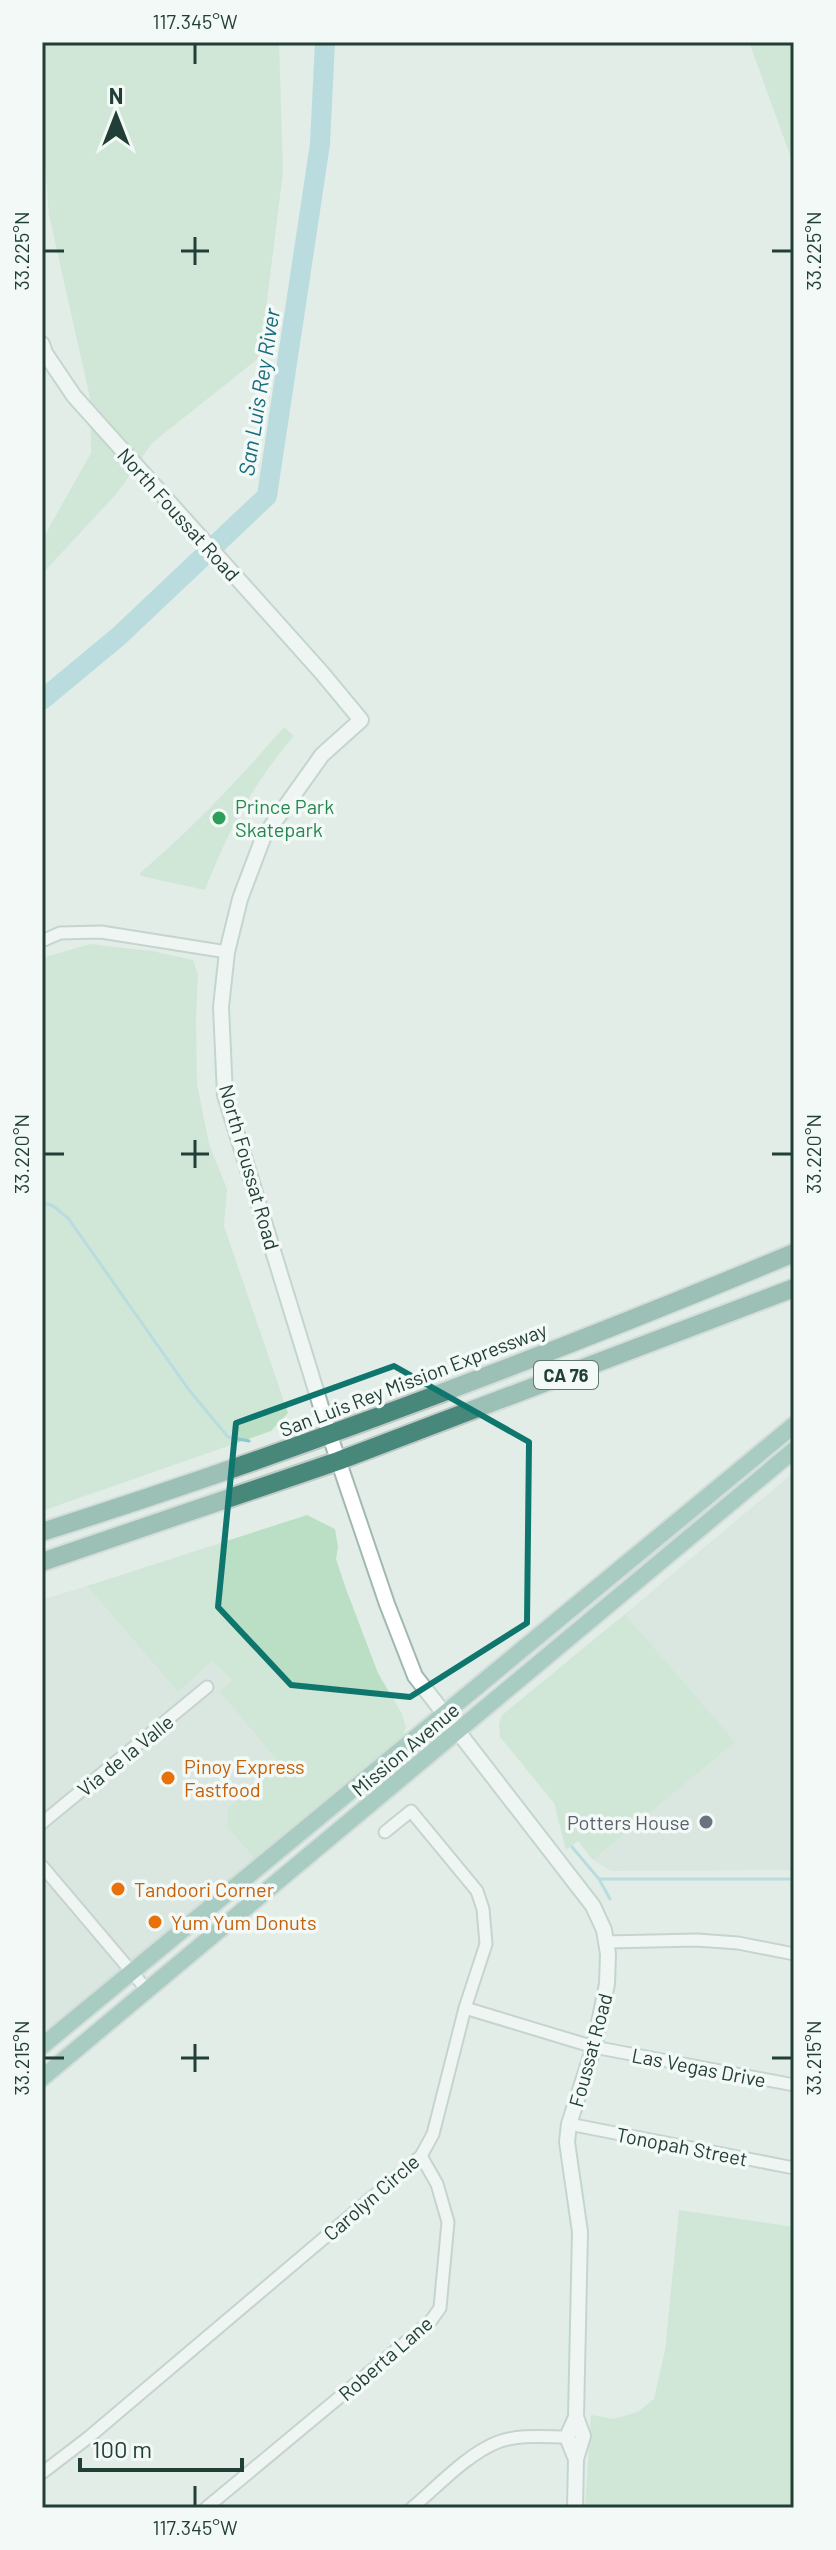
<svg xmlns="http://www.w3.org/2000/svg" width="836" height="2550" font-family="Barlow,sans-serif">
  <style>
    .built { fill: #d1ddd7 }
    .green { fill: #bbdfc5 }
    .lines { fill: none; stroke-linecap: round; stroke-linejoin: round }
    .stream { stroke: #89c8d4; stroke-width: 3 }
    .river { stroke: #89c8d4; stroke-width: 20 }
    .minor-casing { stroke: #a5b5af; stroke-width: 15 }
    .secondary-casing { stroke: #a0b9b1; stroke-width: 18 }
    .primary-casing { stroke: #c1c9c7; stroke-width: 20 }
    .trunk-casing { stroke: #c1c9c7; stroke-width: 22 }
    .minor { stroke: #fff; stroke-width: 11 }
    .secondary { stroke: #fff; stroke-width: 14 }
    .primary { stroke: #65a494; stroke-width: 16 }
    .trunk { stroke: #48887a; stroke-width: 18 }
    .marked { fill: none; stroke: #0f766e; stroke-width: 6; stroke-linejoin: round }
    .ticks { fill: none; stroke: #223f37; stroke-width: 3 }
    .leisure-dot { fill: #2e9e5b; stroke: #f3f9f6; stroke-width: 3 }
    .food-dot { fill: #e8710a; stroke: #f3f9f6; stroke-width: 3 }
    .worship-dot { fill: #6b7280; stroke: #f3f9f6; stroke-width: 3 }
    .labels { text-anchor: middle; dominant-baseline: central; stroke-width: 7; stroke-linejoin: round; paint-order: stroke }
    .shield { fill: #f3f9f6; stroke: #617770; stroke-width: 2 }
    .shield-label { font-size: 18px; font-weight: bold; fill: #223f37 }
    .street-label { font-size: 20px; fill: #223f37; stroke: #f3f9f6 }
    .leisure-label { font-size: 20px; fill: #27864d; stroke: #f3f9f6; text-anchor: start }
    .food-label { font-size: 20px; fill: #c56008; stroke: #f3f9f6; text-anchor: start }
    .worship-label { font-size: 20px; fill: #5b616d; stroke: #f3f9f6; text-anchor: end }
    .water-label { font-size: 22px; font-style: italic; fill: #196c7d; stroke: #f3f9f6 }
    .neatline { fill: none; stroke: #223f37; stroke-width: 3 }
    .ticks-label { font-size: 20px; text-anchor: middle; fill: #223f37 }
  </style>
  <rect width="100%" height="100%" fill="#e2ede8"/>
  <path class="built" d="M794,1472V1870L611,1871L593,1860L734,1742L625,1614Z
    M87,1586L177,1691L212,1661L232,1680L219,1691L281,1765L257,1861L42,2037V1600Z"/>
  <path class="green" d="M42,42H279L283,172L260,357L152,443L118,492L42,574V540L91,453L90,398L49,215L42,126Z
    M749,42H794V166Z
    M284,727L294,736C253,783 228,831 205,890L141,876L140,873C195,826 237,781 284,727Z
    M90,944L152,951L193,960L198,975L196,1017L197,1084L209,1144L227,1189L224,1226L288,1413L271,1431L42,1511V958Z
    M307,1515L335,1529L338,1547L336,1559L346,1589L378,1673L402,1714L406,1728L402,1739L257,1861L228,1828V1808L281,1765L219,1691L232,1680L212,1661L178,1692L87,1586Z
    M625,1614L735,1742L593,1860L578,1841L566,1850L554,1803L500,1737L499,1724L502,1715Z
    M679,2210L794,2227V2508H585L591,2415L614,2419L638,2412L654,2399L665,2350Z"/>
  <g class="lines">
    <path class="stream" d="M42,1202L53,1206L68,1218L189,1390L228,1437L249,1441
      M572,1847L599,1879L610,1899
      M599,1879H794"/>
    <path class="river" d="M42,700L119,636L267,496L320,144L325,42"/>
    <defs>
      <path id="minor" d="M42,941L60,933L101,932L227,952
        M42,1823L207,1687
        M42,1866L147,1990
        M606,1942L697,1940L738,1943L794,1954
        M465,2008L594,2047L794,2085
        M569,2124L794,2168
        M42,2473L89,2437L421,2156L433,2134L465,2008L486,1944L483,1909L477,1891L411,1811L385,1832
        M206,2508L430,2322L440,2308L448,2222L437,2184L421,2156
        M412,2508C437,2487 467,2454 498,2442C519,2434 545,2437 567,2437"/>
      <path id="secondary" d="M42,344L45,353L74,396L322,673L361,720L322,755L263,838L240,899L227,952L221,1007L225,1095L330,1436L387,1604L415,1676L576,1884L593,1906L604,1930L608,1954L607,1984L594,2047L569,2124L567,2142L580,2232L576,2417
        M576,2417L583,2436L576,2459L567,2437Z
        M575,2508L576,2459"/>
      <path id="primary" d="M42,2046L794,1425
        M42,2078L794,1450"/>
      <path id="trunk" d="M42,1532C297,1451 547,1356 794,1253
        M42,1562L338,1461L794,1288"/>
    </defs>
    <use href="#minor" class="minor-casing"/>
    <use href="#secondary" class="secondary-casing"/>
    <use href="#primary" class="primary-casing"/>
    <use href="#trunk" class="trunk-casing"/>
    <use href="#minor" class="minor"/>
    <use href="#secondary" class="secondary"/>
    <use href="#primary" class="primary"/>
    <use href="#trunk" class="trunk"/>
  </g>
  <path d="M0 0H836V2550H0ZM394,1366L529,1442L527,1623L410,1697L291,1685L218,1607L236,1423Z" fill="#e2ede8" fill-opacity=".55" fill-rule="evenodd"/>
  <path class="marked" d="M394,1366L529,1442L527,1623L410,1697L291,1685L218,1607L236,1423Z"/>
  <path class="ticks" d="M195,44V64M195,237V265M44,251H64M181,251H209M772,251H792M195,1140V1168M44,1154H64M181,1154H209M772,1154H792M195,2044V2072M44,2058H64M181,2058H209M772,2058H792M195,2486V2506"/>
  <circle class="leisure-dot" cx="219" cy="818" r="8"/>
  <g class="food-dot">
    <circle cx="168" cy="1778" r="8"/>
    <circle cx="118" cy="1889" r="8"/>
    <circle cx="155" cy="1922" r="8"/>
  </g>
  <circle class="worship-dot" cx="706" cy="1822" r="8"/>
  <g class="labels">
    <rect class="shield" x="534" y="1361" width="64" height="28" rx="6"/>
    <g class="shield-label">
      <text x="566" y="1375">CA 76</text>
    </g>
    <g class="street-label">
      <text transform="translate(179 514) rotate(48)">North Foussat Road</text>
      <text transform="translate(250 1167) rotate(74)">North Foussat Road</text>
      <text transform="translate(413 1379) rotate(-21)">San Luis Rey Mission Expressway</text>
      <text transform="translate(405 1749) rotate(-40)">Mission Avenue</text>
      <text transform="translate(125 1755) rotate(-39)">Via de la Valle</text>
      <text transform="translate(590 2050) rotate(-75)">Foussat Road</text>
      <text transform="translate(699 2067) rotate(11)">Las Vegas Drive</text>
      <text transform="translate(682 2146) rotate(11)">Tonopah Street</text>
      <text transform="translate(371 2197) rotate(-41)">Carolyn Circle</text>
      <text transform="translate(385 2358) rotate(-41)">Roberta Lane</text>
    </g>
    <g class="leisure-label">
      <text x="235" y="806">Prince Park<tspan x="235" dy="23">Skatepark</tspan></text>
    </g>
    <g class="food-label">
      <text x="184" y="1766">Pinoy Express<tspan x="184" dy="23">Fastfood</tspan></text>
      <text x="134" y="1889">Tandoori Corner</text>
      <text x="171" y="1922">Yum Yum Donuts</text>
    </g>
    <g class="worship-label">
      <text x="690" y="1822">Potters House</text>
    </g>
    <g class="water-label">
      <text transform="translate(258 392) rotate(-81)">San Luis Rey River</text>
    </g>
  </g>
  <rect width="836" height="2550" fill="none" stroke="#f3f9f6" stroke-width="88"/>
  <g transform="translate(116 116)" stroke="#f3f9f6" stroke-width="6" paint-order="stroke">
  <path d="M0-6L14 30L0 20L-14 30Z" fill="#223f37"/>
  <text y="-12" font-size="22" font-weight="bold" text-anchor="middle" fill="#223f37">N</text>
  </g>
  <path d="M80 2458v12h162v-12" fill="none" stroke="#223f37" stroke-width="4"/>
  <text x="92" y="2458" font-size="24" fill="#223f37" stroke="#f3f9f6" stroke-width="6" paint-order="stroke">100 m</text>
  <rect x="44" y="44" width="748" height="2462" class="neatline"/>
  <g class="ticks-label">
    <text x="195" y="29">117.345°W</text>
    <text transform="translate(22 251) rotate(-90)" y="7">33.225°N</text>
    <text transform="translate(814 251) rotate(-90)" y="7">33.225°N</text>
    <text transform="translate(22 1154) rotate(-90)" y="7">33.220°N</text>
    <text transform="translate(814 1154) rotate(-90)" y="7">33.220°N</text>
    <text transform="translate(22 2058) rotate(-90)" y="7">33.215°N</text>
    <text transform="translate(814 2058) rotate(-90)" y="7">33.215°N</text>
    <text x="195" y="2535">117.345°W</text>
  </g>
</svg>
